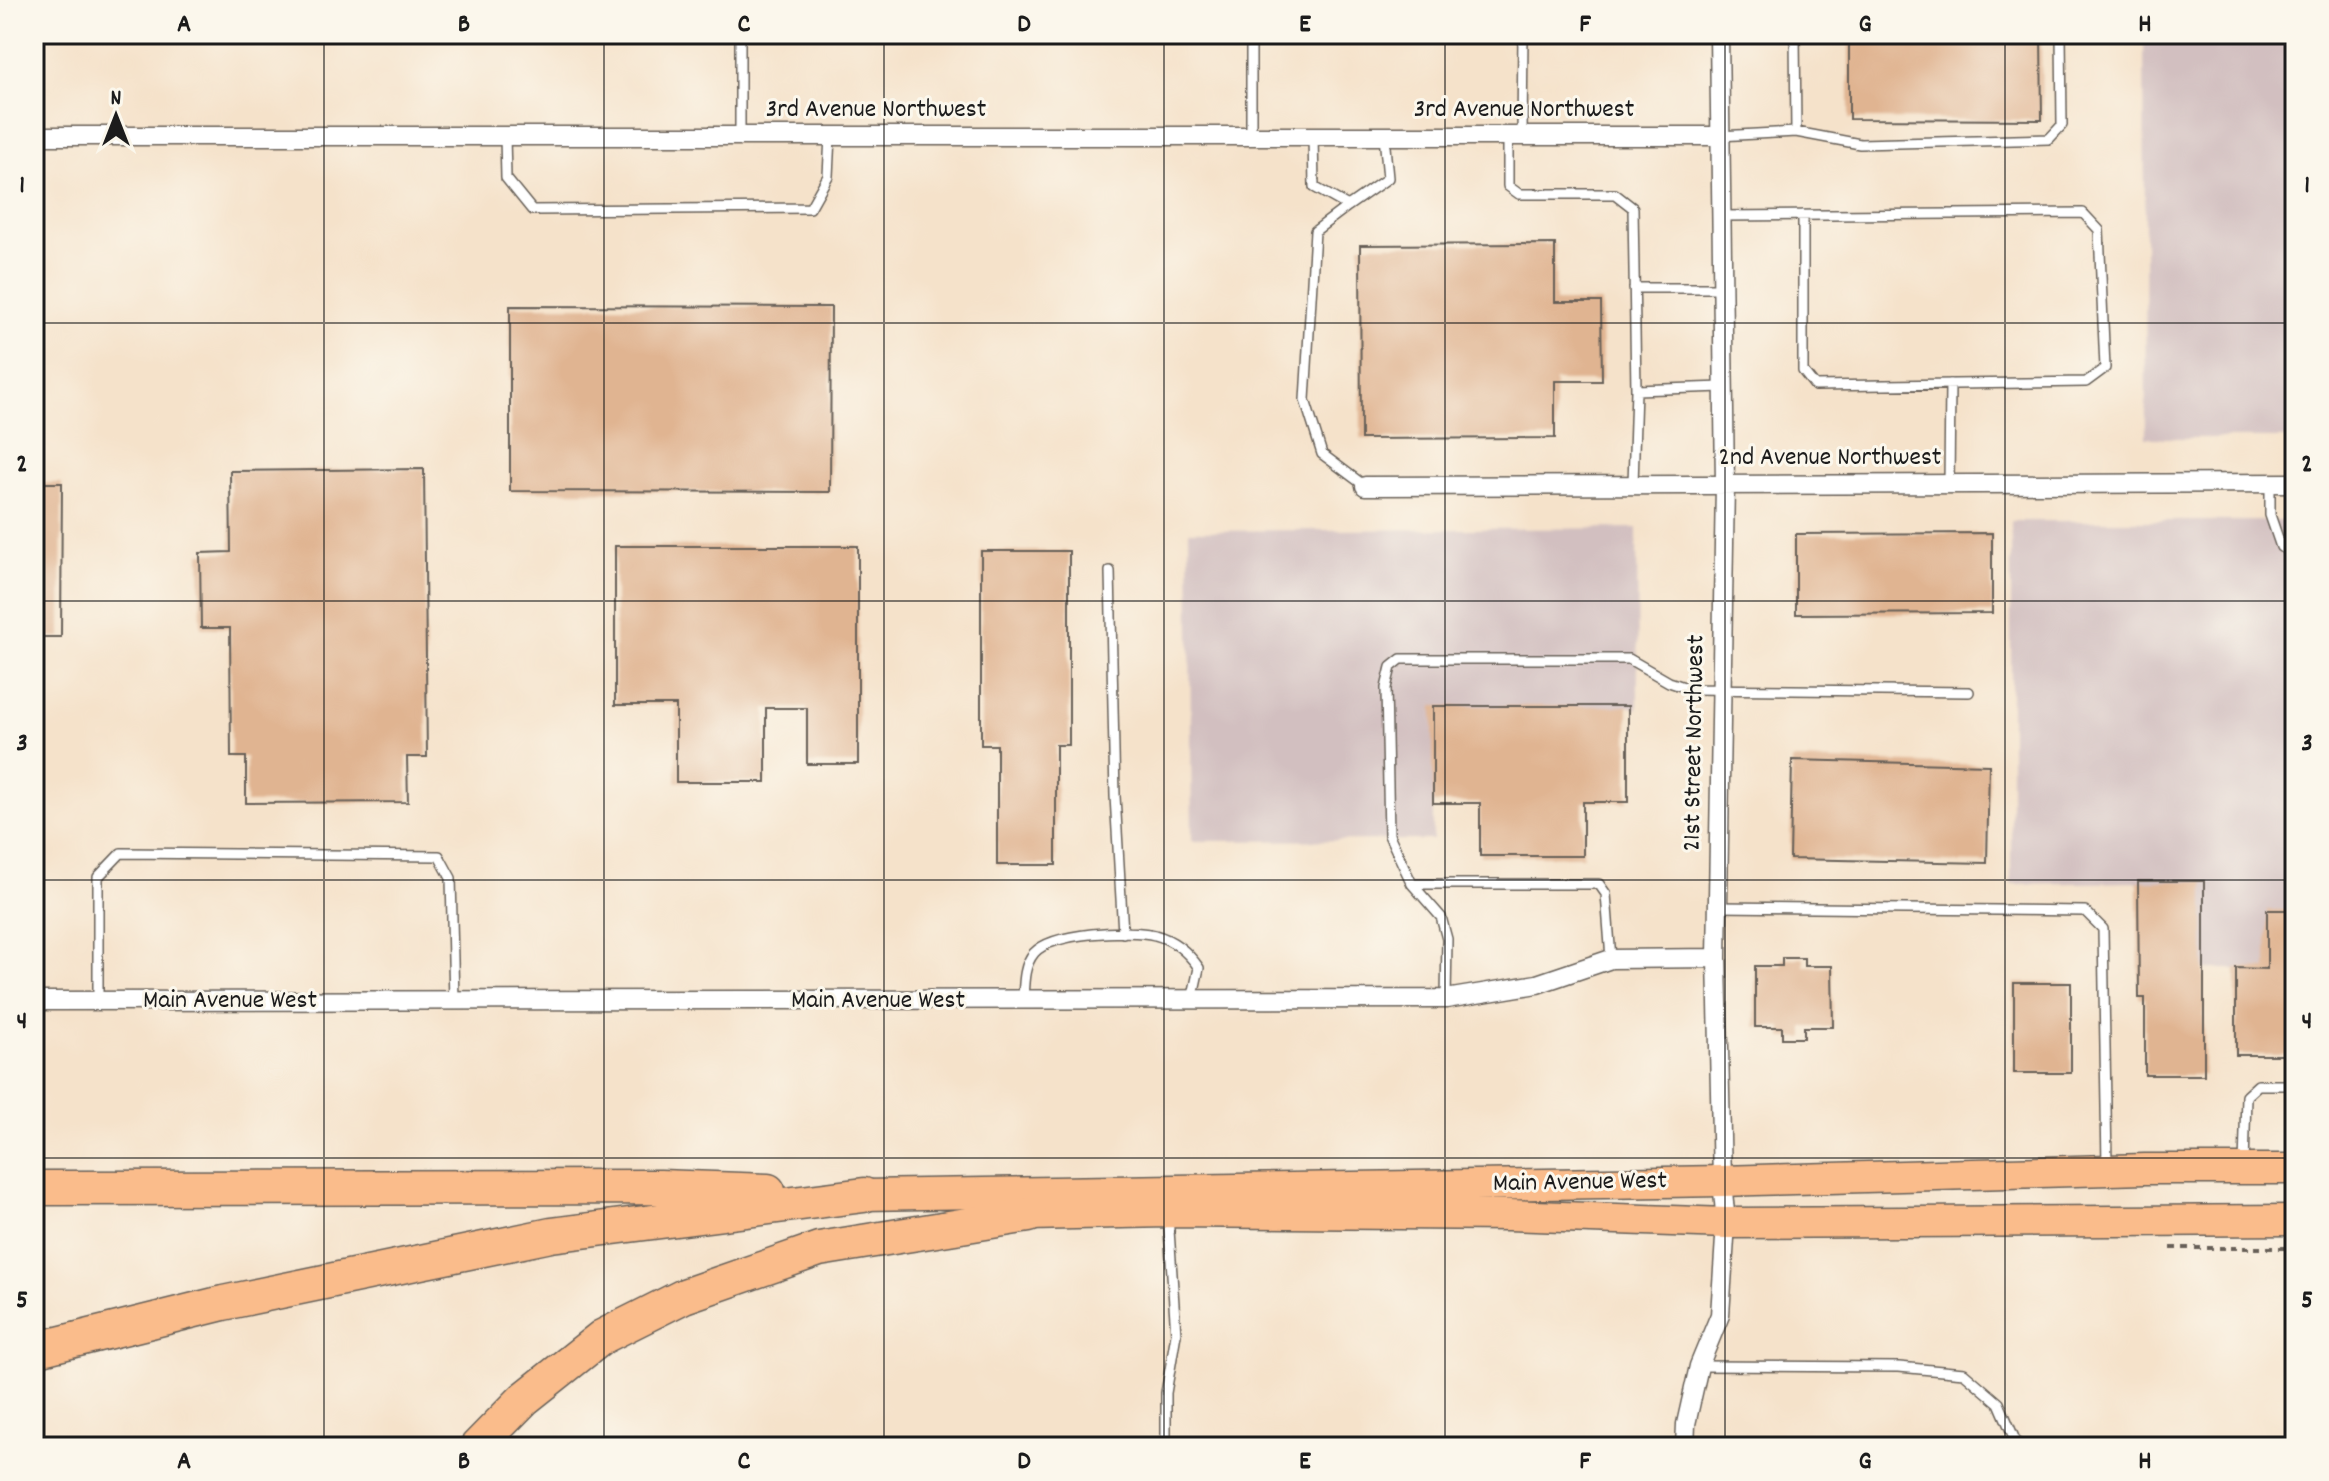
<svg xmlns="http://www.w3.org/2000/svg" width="2329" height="1481" font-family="Dekko,sans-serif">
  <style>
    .industrial { fill: #d2bfc0 }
    .building { fill: #e0b491 }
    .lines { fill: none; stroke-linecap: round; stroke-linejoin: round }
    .lane-casing { stroke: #686159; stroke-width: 12 }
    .street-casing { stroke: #686159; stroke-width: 21 }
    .primary-casing { stroke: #686159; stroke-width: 33 }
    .highway-casing { stroke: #686159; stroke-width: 37 }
    .path { stroke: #686159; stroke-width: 4; stroke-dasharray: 6 6; stroke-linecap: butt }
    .lane { stroke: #fff; stroke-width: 9 }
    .street { stroke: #fff; stroke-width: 18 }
    .primary { stroke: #fabc8b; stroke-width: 30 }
    .highway { stroke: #fabc8b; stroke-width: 34 }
    .grid { fill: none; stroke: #1c1c1c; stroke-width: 2; stroke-opacity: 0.55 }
    .labels { text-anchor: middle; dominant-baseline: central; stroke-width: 6; stroke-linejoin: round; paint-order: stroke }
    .street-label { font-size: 26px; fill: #1c1c1c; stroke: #fbf7ec }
    .neatline { fill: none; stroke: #1c1c1c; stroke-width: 3 }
    .grid-label { font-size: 26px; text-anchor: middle; font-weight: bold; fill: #1c1c1c }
  </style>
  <rect width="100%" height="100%" fill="#fbf7ec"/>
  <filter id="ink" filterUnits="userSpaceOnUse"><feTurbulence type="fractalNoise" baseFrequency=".0125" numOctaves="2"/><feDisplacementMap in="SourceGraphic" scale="16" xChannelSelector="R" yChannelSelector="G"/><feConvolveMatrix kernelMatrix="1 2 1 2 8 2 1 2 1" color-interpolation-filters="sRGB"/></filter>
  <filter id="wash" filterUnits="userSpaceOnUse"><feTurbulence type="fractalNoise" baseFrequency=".006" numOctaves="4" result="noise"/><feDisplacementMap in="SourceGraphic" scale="32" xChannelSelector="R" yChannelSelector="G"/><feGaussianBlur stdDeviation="1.8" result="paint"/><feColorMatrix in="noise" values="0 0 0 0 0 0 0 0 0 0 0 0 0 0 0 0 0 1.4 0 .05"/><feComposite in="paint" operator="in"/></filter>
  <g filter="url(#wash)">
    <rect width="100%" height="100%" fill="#f5e2ca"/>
    <path class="industrial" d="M2144,34H2295V438H2146Z
      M2011,521H2295V910L2267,969H2204L2203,881L2011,884Z
      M1637,528L1638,709L1628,706H1433V840L1192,841L1189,531Z"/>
    <g id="blocks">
      <path class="building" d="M1849,34H2041L2042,120L1849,119Z
        M1555,244V302H1601L1602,381H1555V438L1361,439L1360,245Z
        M510,306L831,307L830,492L510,491Z
        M424,469L427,757H407L408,802L246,803V757H231L230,628H201L200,553L231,552L230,471Z
        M34,483H62L61,637H34Z
        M1992,533V613L1796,614V534Z
        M615,546H858V764H807V708H766V782H676V705H615Z
        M981,551H1069V745H1056V865H997V745H981Z
        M1433,706H1628V802H1583V856H1480V803H1433Z
        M1792,760L1989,765L1987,863L1790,859Z
        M2138,881H2204V1075H2145V998H2139Z
        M2267,910H2295V1055H2236V968L2267,969Z
        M1782,958H1804V966H1832L1833,1027H1804V1038H1782V1027H1755V966H1782Z
        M2014,983H2071V1073H2014Z"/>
    </g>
  </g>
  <g filter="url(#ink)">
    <use href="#blocks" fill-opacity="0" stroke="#686159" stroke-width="2"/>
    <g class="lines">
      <defs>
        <path id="lane" d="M740,34V136
          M1251,34V136
          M1795,34L1796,132
          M505,136L506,178L532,210L810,208L828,176L830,136
          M1313,136L1314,187L1348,206L1388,178L1384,136
          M1508,136V186L1519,194H1615L1633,208L1636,390L1633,484
          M1522,136L1523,34
          M1719,136L1796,132L1860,144L2049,139L2062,125L2061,34
          M1348,206L1315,231L1305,400L1322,454L1365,486
          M1720,216L2083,213L2099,230L2105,368L2086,382L1815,386L1803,371V215
          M1634,288H1722
          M1636,390L1723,387
          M2270,483V515L2281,547L2295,553
          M1949,484L1950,384
          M1110,571L1115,796L1123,933
          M1412,884H1599L1606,894L1611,959
          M1718,907L2085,911L2103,929L2107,1165
          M1446,999L1447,939L1441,917L1412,884L1389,835L1386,688L1391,667L1401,659H1629L1669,682L1690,689L1969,692
          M98,1001V877L121,853L439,856L451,878L454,1001
          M1023,1001C1024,985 1023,966 1034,953C1053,932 1129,929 1155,935C1174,940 1188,952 1199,968L1192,1000
          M2244,1166L2246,1096L2258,1085H2295
          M1699,1366L1899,1367L1964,1373L1999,1403L2018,1447
          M1166,1447V1393L1176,1334L1168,1215"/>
        <path id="street" d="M34,136H1719
          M1365,486L2295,483
          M34,1001L1446,999L1537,984L1611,959L1717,958
          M1685,1447L1686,1424L1699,1366L1720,1315L1726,1223L1722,1181L1717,958L1725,484L1719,34"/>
        <path id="primary" d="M864,1195L1722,1181L2145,1169H2295
          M1029,1215L1168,1212L1509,1215L1726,1223L2295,1220"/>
        <path id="highway" d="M34,1188L660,1187L768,1191
          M34,1350L223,1303L551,1235L864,1195
          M477,1447L524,1399L602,1337L684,1296L819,1249L1029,1215"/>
      </defs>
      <use href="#lane" class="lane-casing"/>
      <use href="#street" class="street-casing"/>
      <use href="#primary" class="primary-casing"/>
      <use href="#highway" class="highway-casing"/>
      <path class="path" d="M2171,1248H2295"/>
      <use href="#lane" class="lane"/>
      <use href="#street" class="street"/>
      <use href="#primary" class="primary"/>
      <use href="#highway" class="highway"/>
    </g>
  </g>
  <path class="grid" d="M324,34V1447M604,34V1447M884,34V1447M1164,34V1447M1445,34V1447M1725,34V1447M2005,34V1447M34,323H2295M34,601H2295M34,880H2295M34,1158H2295"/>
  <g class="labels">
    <g class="street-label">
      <text x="876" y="110">3rd Avenue Northwest</text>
      <text x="1524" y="110">3rd Avenue Northwest</text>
      <text x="1830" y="458">2nd Avenue Northwest</text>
      <text transform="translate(1695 743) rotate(-89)">21st Street Northwest</text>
      <text x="230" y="1001">Main Avenue West</text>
      <text x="878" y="1001">Main Avenue West</text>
      <text transform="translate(1580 1183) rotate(-1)">Main Avenue West</text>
    </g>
  </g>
  <rect width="2329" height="1481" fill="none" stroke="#fbf7ec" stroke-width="88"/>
  <g transform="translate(116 116)" stroke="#fbf7ec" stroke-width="6" paint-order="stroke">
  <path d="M0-6L14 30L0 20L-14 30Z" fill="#1c1c1c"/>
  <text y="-12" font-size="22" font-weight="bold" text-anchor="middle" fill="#1c1c1c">N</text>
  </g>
  <rect x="44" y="44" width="2241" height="1393" class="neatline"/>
  <g class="grid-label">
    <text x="184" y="31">A</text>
    <text x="464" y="31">B</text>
    <text x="744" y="31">C</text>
    <text x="1024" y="31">D</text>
    <text x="1305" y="31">E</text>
    <text x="1585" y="31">F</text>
    <text x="1865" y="31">G</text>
    <text x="2145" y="31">H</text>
    <text x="22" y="192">1</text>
    <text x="2307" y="192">1</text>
    <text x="22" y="471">2</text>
    <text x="2307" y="471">2</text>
    <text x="22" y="750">3</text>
    <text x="2307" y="750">3</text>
    <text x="22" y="1028">4</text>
    <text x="2307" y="1028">4</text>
    <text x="22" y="1307">5</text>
    <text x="2307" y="1307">5</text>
    <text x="184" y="1468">A</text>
    <text x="464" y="1468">B</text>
    <text x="744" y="1468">C</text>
    <text x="1024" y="1468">D</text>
    <text x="1305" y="1468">E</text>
    <text x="1585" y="1468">F</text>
    <text x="1865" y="1468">G</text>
    <text x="2145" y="1468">H</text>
  </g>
</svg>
